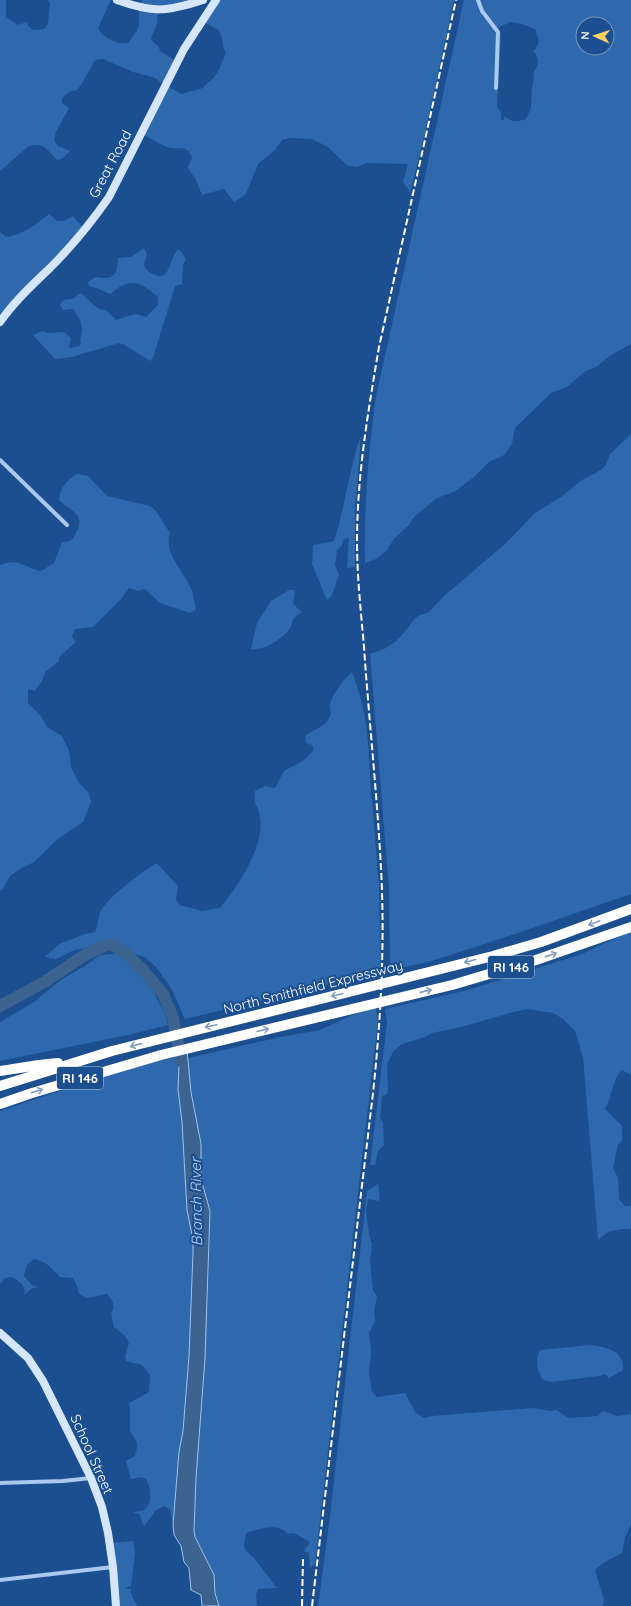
<svg xmlns="http://www.w3.org/2000/svg" width="631" height="1606" font-family="Quicksand,sans-serif">
  <style>
    .green { fill: #2e69ad; fill-rule: evenodd }
    .water { fill: #3c6290; stroke: #9cc4f0 }
    .lines { fill: none; stroke-linecap: round; stroke-linejoin: round }
    .river { stroke: #3c6290; stroke-width: 12 }
    .street { stroke: #a9c9ee; stroke-width: 4 }
    .secondary { stroke: #d6e6fa; stroke-width: 8 }
    .highway { stroke: #fff; stroke-width: 10 }
    .rail { stroke: #fff; stroke-width: 2; stroke-dasharray: 7 3; stroke-linecap: butt }
    .oneway { stroke: #829ec1 }
    .labels { text-anchor: middle; dominant-baseline: central; stroke-width: 4; stroke-linejoin: round; paint-order: stroke }
    .shield { fill: #1b4f8f; stroke: #bbcadd; stroke-width: 1 }
    .shield-label { font-size: 13px; font-weight: bold; fill: #fff }
    .street-label { font-size: 14px; fill: #fff; stroke: #1b4f8f }
    .water-label { font-size: 15px; font-style: italic; fill: #b5d3f5; stroke: #1b4f8f }
  </style>
  <rect width="100%" height="100%" fill="#1b4f8f"/>
  <path class="green" d="M0,0H6V17L18,25L27,22L28,26L33,30L44,29L48,24L50,3L48,0H111L98,28C103,38 117,45 128,43L137,31L139,25V9L142,0H202L158,11L157,24L151,38L152,41L158,46L161,52L179,62L168,86L181,94L203,88C207,82 210,82 214,77C220,70 222,61 226,53C221,46 224,36 219,31C215,27 208,25 204,22L216,0H454L425,133L409,197L410,192L403,182L408,164L367,163L357,167L347,165L328,147L312,139L290,138L282,140L275,150L258,164L246,194L234,202L224,189L202,195L196,180L188,168L192,157C186,144 180,150 171,148C162,146 152,139 144,135L167,86L153,77L133,72L103,59L95,60L81,85L77,90L69,92L62,98V103L69,108L56,132L54,140L58,146L70,151L62,159L57,160C49,151 43,142 29,146L0,171Z
    M464,0H631V344L611,355L596,367L584,372L567,387L551,393L515,428L512,444L504,455L489,462L474,477L454,492L437,498L414,517L408,526L394,539L387,550L376,559L365,563C364,507 368,452 376,396ZM511,22L522,24L535,29C539,38 541,44 533,51C541,60 538,65 533,74L534,78C531,87 532,97 531,107C530,111 527,116 526,119C517,122 512,122 504,116V120H501V112L497,107L501,34L497,28ZM583,24H607V48H583Z
    M49,214L57,221H64L73,216L85,230L0,323V232L6,237C22,235 37,224 49,214Z
    M144,248L147,254L144,265C147,271 149,272 155,275C171,282 169,256 179,249L186,259L183,265L182,284L175,286L153,358L150,361L125,345L119,343L72,357L55,359L33,335L42,331L48,333L64,332L71,338L69,348L80,346L81,343C79,337 82,336 82,330C82,322 78,315 73,309L63,310L60,305L63,300L72,299L81,293L95,306L100,309L107,311L116,320L135,314L146,317L158,305V297C145,286 135,277 118,288C115,290 113,292 110,294L99,289L89,286L88,282L96,277C114,281 118,274 118,258L131,257Z
    M631,434V894L518,933L429,962L390,970L389,888L370,654L384,649L395,642L403,634L412,622L418,616L429,612L444,596L505,544L535,513L561,497L582,480L601,470L606,465L610,454Z
    M361,435L355,509V567L347,568L349,538L344,539L341,547L337,550L335,565L339,575L332,595L327,600L312,564L313,545L334,541C345,507 349,470 361,435Z
    M77,474L88,476L107,496L150,506L156,511L170,533C163,554 185,572 192,591C194,597 194,604 196,610L190,613L160,603L145,589L138,591L129,588L122,598L93,627L75,629L72,637L76,642L59,657V661L45,672L42,681L35,691L28,689V703L41,716L47,727L62,736L69,751L71,767L79,783L89,793L91,802L83,822L59,838L34,862L20,869L10,876L3,889L0,891V565C19,557 25,568 41,571L54,563L62,542C70,542 72,541 75,535C87,513 72,513 59,500C60,488 66,481 77,474Z
    M289,590H295L293,604L302,612C288,620 295,623 288,631C280,640 263,651 251,649L257,623L271,601Z
    M352,672C369,714 369,753 371,797L372,799L379,887L381,972L185,1019L171,988L156,967L145,957L125,951L111,941H106L87,948L74,950L56,959L45,957L59,944L85,934L95,932C98,926 98,919 100,913C106,898 143,871 157,863L178,886L176,899L179,905L202,911L220,908C238,886 265,847 260,817C258,804 253,806 255,791L265,786L275,788L284,771L303,761L314,750L312,745L306,743L305,736C313,730 327,726 330,716C332,712 329,708 330,704C333,693 343,680 352,672Z
    M631,931V1075L622,1070C612,1079 613,1096 605,1109L622,1126V1141L618,1145L613,1168L618,1178L619,1199L625,1206H631V1229H622L608,1232L598,1240L583,1057L575,1031L563,1019L553,1013L527,1009L510,1013L461,1027L432,1033L425,1037L402,1044L393,1052L387,1064L388,1090L387,1094L382,1096L380,1118L383,1123L384,1145L378,1151L375,1165H370L387,1023L385,1009L468,990L582,954Z
    M121,953L127,956L148,981L165,1014L168,1025L128,1035L0,1061V1022L34,1002L62,979L85,966L100,955Z
    M376,1008L378,1021L315,1564L310,1568L309,1553L304,1551L310,1542L294,1533L288,1534C278,1522 259,1529 246,1533L244,1546L246,1551L254,1558L277,1588L258,1589L256,1595L257,1606H219L215,1593L214,1575L195,1537L194,1531L196,1478L209,1266L210,1211L201,1179V1144L191,1091L188,1058L280,1037L320,1030L359,1012Z
    M177,1057L179,1065L178,1089L184,1139L187,1210L193,1240V1253L189,1356L183,1431L179,1452L173,1525L170,1509L164,1506L156,1510L145,1525H143L140,1515L132,1512C137,1511 144,1512 147,1507C152,1503 151,1480 144,1478C140,1476 135,1479 131,1479L126,1461L135,1456C138,1444 139,1442 130,1432V1409L129,1403L149,1392L150,1375L142,1365L126,1361L125,1357L129,1343L125,1336L114,1327L111,1314C116,1305 113,1302 107,1294L87,1298L79,1294L77,1286L73,1278L60,1277C52,1269 46,1261 34,1259L27,1265L24,1276L32,1285L38,1287L31,1289L24,1295C26,1285 20,1282 12,1277L5,1278L0,1284V1111L140,1064Z
    M378,1184L380,1198L379,1201L368,1199L366,1211L369,1234L372,1244L370,1262L373,1290L377,1297L374,1310L375,1321L369,1333L371,1351L369,1373L372,1391L377,1397L405,1393L415,1412L424,1418L432,1416L532,1408L550,1411L557,1410L568,1418L598,1416L603,1411L617,1416L631,1414V1524L625,1538L622,1553L603,1563L595,1570L604,1600L603,1606H318L329,1524L367,1191Z
    M590,1345C605,1347 625,1350 623,1370L609,1378L605,1374L599,1376L551,1382L543,1380C537,1372 535,1359 540,1350Z
    M133,1541L135,1553L131,1586L125,1588L131,1589V1592L130,1593L132,1594L133,1599L138,1606H118L111,1543Z"/>
  <path class="water" d="M187,1050L191,1092L201,1144V1179L210,1211L205,1358L196,1478L194,1531L195,1537L214,1575L215,1593L219,1606H202L201,1595L191,1590L189,1568L184,1562L181,1546L174,1535L173,1525L179,1452L183,1431L189,1356L193,1253V1240L187,1210L182,1122L178,1089L179,1065L176,1053Z"/>
  <g class="lines">
    <path class="river" d="M0,1006L46,981L85,955L106,945H112L124,952L143,970L163,994L173,1018L181,1061"/>
    <path class="street" d="M478,0L482,11L498,32L496,88
      M0,460L67,525
      M0,1483L63,1481L91,1478
      M0,1580L113,1567"/>
    <path class="secondary" d="M117,0C153,13 166,12 203,0
      M0,322C14,302 32,285 50,268C72,246 91,223 109,197L184,49L216,0
      M0,1333L28,1358L43,1381L91,1478L102,1507L108,1533L113,1567L116,1606"/>
    <path class="highway" d="M0,1071L39,1065L58,1063
      M0,1086L112,1051L493,956L541,942L631,909
      M0,1104L32,1093L161,1055L452,985L536,960L631,927"/>
    <path class="rail" d="M302,1606L303,1558
      M312,1606L373,1093C381,1018 385,944 381,868C377,794 369,720 364,647C361,612 357,577 357,542C357,476 368,412 379,347L456,0"/>
  </g>
  <defs><path id="oneway-shaft" d="M-6 0H5M1.5-3L5.5 0L1.5 3" fill="none" stroke-width="1.6" stroke-linecap="round" stroke-linejoin="round"/></defs>
  <g class="oneway">
    <use href="#oneway-shaft" transform="translate(594 923) rotate(160)"/>
    <use href="#oneway-shaft" transform="translate(551 955) rotate(-18)"/>
    <use href="#oneway-shaft" transform="translate(470 961) rotate(166)"/>
    <use href="#oneway-shaft" transform="translate(426 991) rotate(-13)"/>
    <use href="#oneway-shaft" transform="translate(337 995) rotate(166)"/>
    <use href="#oneway-shaft" transform="translate(211 1026) rotate(168)"/>
    <use href="#oneway-shaft" transform="translate(263 1030) rotate(-14)"/>
    <use href="#oneway-shaft" transform="translate(136 1045) rotate(165)"/>
    <use href="#oneway-shaft" transform="translate(37 1091) rotate(-17)"/>
  </g>
  <g class="labels">
    <g class="shield">
      <rect x="488" y="956" width="46" height="22" rx="3"/>
      <rect x="57" y="1067" width="46" height="22" rx="3"/>
    </g>
    <g class="shield-label">
      <text x="511" y="967">RI 146</text>
      <text x="80" y="1078">RI 146</text>
    </g>
    <g class="street-label">
      <text transform="translate(110 164) rotate(-62)">Great Road</text>
      <text transform="translate(313 987) rotate(-14)">North Smithfield Expressway</text>
      <text transform="translate(92 1454) rotate(66)">School Street</text>
    </g>
    <g class="water-label">
      <text transform="translate(196 1202) rotate(-91)">Branch River</text>
    </g>
  </g>
  <g transform="translate(595 36) rotate(273)"><circle r="19" fill="#1b4f8f" stroke="#7695bc"/>
  <path d="M0-3L7 15L0 10L-7 15Z" fill="#ffd166"/>
  <text y="-6" font-size="11" font-weight="bold" text-anchor="middle" fill="#ffffff">N</text>
  </g>
</svg>
